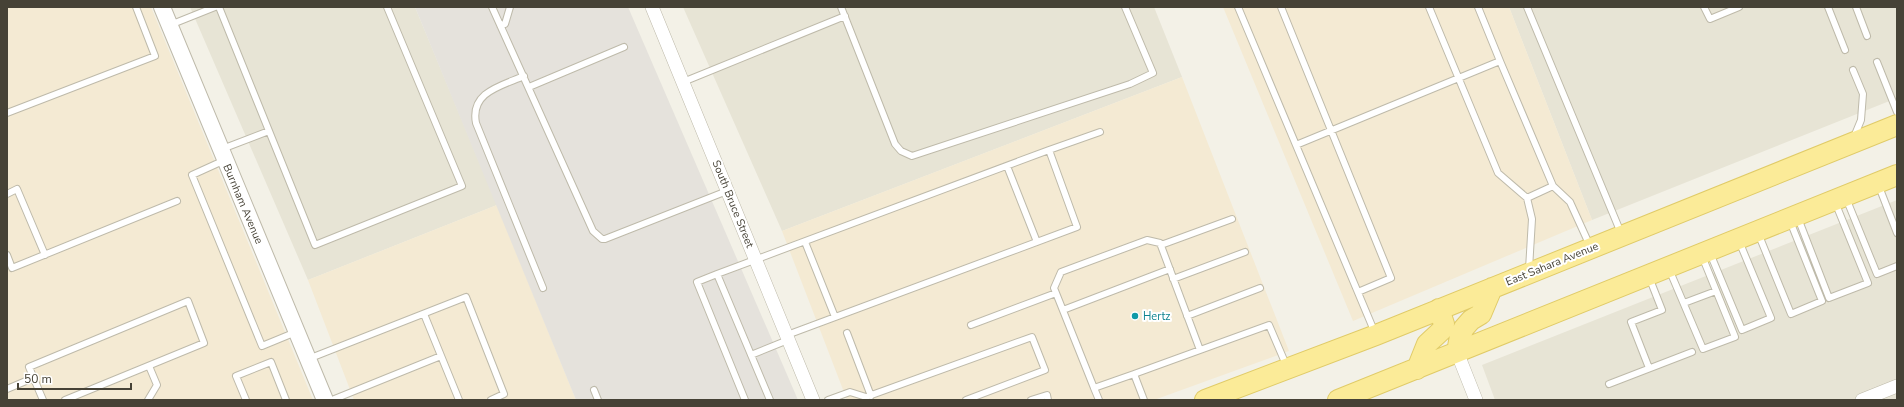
<svg xmlns="http://www.w3.org/2000/svg" width="1904" height="407" font-family="'Nunito Sans',sans-serif">
  <style>
    .residential { fill: #e7e4d5 }
    .commercial { fill: #f4ead3 }
    .industrial { fill: #e5e2dc }
    .lines { fill: none; stroke-linecap: round; stroke-linejoin: round }
    .service-casing { stroke: #bebaaa; stroke-width: 8 }
    .minor-casing { stroke: #bebaaa; stroke-width: 14 }
    .tertiary-casing { stroke: #bebaaa; stroke-width: 18 }
    .primary-casing { stroke: #e0cb68; stroke-width: 22 }
    .service { stroke: #fff; stroke-width: 6 }
    .minor { stroke: #fff; stroke-width: 13 }
    .tertiary { stroke: #fff; stroke-width: 16 }
    .primary { stroke: #fbeb98; stroke-width: 20 }
    .culture-dot { fill: #0f9aa8; stroke: #fff; stroke-width: 1.5 }
    .labels { text-anchor: middle; dominant-baseline: central; stroke-width: 4; stroke-linejoin: round; paint-order: stroke }
    .street-label { font-size: 11px; fill: #464236; stroke: #fff }
    .culture-label { font-size: 11px; fill: #0d838f; stroke: #fff; text-anchor: start }
  </style>
  <rect width="100%" height="100%" fill="#f3f1e7"/>
  <path class="residential" d="M190,7H415L497,205L308,280Z
    M683,7H1154L1182,77L782,231Z
    M1509,7H1897V98L1592,220Z
    M1897,200V400H1495L1482,365Z"/>
  <path class="commercial" d="M7,7H151L313,400H7Z
    M1223,7H1509L1592,220L1353,321Z
    M1182,77L1289,351L1154,400H847L782,231Z
    M497,205L576,400H354L308,280Z"/>
  <path class="industrial" d="M415,7H628L798,400H576Z"/>
  <g class="lines">
    <defs>
      <path id="service" d="M219,7L315,245L462,186L387,7
        M492,7L593,231L602,239H605L727,191
        M841,7L895,144L901,151L912,156L1130,84L1153,73L1125,7
        M1238,7L1375,333
        M1281,7L1391,278L1358,292
        M1429,7L1498,173L1527,198
        M1478,7L1500,61
        M1527,7L1621,233
        M1704,7L1710,19L1739,7
        M1828,7L1845,50
        M1856,7L1867,36
        M170,25L215,7
        M500,25L505,24L510,7
        M1877,62L1897,112
        M1853,70L1863,94L1861,120L1854,137
        M524,76C501,86 470,92 476,123L543,288
        M683,82L845,16
        M529,87L624,47
        M7,113L155,56L136,7
        M1296,145L1500,61L1553,186L1570,202L1590,246
        M222,149L269,131
        M1049,150L1100,132
        M225,160L192,175L262,346L296,332
        M1007,166L1037,242
        M1878,184L1897,233
        M7,194L17,189L45,255
        M1846,198L1877,274L1897,266
        M1798,218L1829,298L1868,283L1835,202
        M1758,233L1791,314L1822,301L1790,221
        M805,242L835,317
        M1161,245L1232,219
        M1710,253L1742,330L1771,318L1739,241
        M7,255L12,268L177,201
        M1529,269L1532,219L1527,198L1553,186
        M1669,269L1703,349L1735,337L1702,256
        M717,274L1049,150L1077,227L787,335
        M1649,277L1662,310L1631,322L1649,368
        M1173,279L1245,252
        M1684,303L1716,291
        M1063,310L1170,269
        M424,314L459,400
        M1187,316L1260,288
        M971,325L1056,293
        M847,333L871,396
        M751,355L788,340
        M308,359L466,297L504,394L491,400
        M1609,384L1692,352
        M1094,388L1054,288L1061,272L1147,240L1160,243L1200,350
        M7,389L33,378
        M594,390L598,400
        M43,400L29,367L188,301L204,343L65,400
        M148,400L157,385L149,366
        M246,400L236,376L271,362L286,400
        M332,400L441,356
        M745,400L697,282L717,274L770,400
        M828,400L850,392L866,397L1032,337L1045,370L966,400
        M1031,400L1047,395L1048,400
        M1099,400L1094,388L1134,374
        M1144,400L1134,374L1269,325L1287,367"/>
      <path id="minor" d="M652,7L813,400
        M1457,352L1476,400
        M1862,400L1897,386"/>
      <path id="tertiary" d="M162,7L325,400"/>
      <path id="primary" d="M1457,352L1460,336L1464,328L1471,320L1481,314L1492,288
        M1417,369L1427,344L1442,330L1444,324L1439,309
        M1205,400L1376,335L1897,125
        M1338,400L1897,175"/>
    </defs>
    <use href="#service" class="service-casing"/>
    <use href="#minor" class="minor-casing"/>
    <use href="#tertiary" class="tertiary-casing"/>
    <use href="#primary" class="primary-casing"/>
    <use href="#service" class="service"/>
    <use href="#minor" class="minor"/>
    <use href="#tertiary" class="tertiary"/>
    <use href="#primary" class="primary"/>
  </g>
  <circle class="culture-dot" cx="1135" cy="316" r="4"/>
  <g class="labels">
    <g class="street-label">
      <text transform="translate(243 204) rotate(67)">Burnham Avenue</text>
      <text transform="translate(733 204) rotate(68)">South Bruce Street</text>
      <text transform="translate(1552 264) rotate(-22)">East Sahara Avenue</text>
    </g>
    <g class="culture-label">
      <text x="1143" y="316">Hertz</text>
    </g>
  </g>
  <rect width="1904" height="407" fill="none" stroke="#464236" stroke-width="16"/>
  <path d="M18 383v6h113v-6" fill="none" stroke="#464236" stroke-width="2"/>
  <text x="24" y="383" font-size="12" fill="#464236" stroke="#ffffff" stroke-width="3" paint-order="stroke">50 m</text>
</svg>
